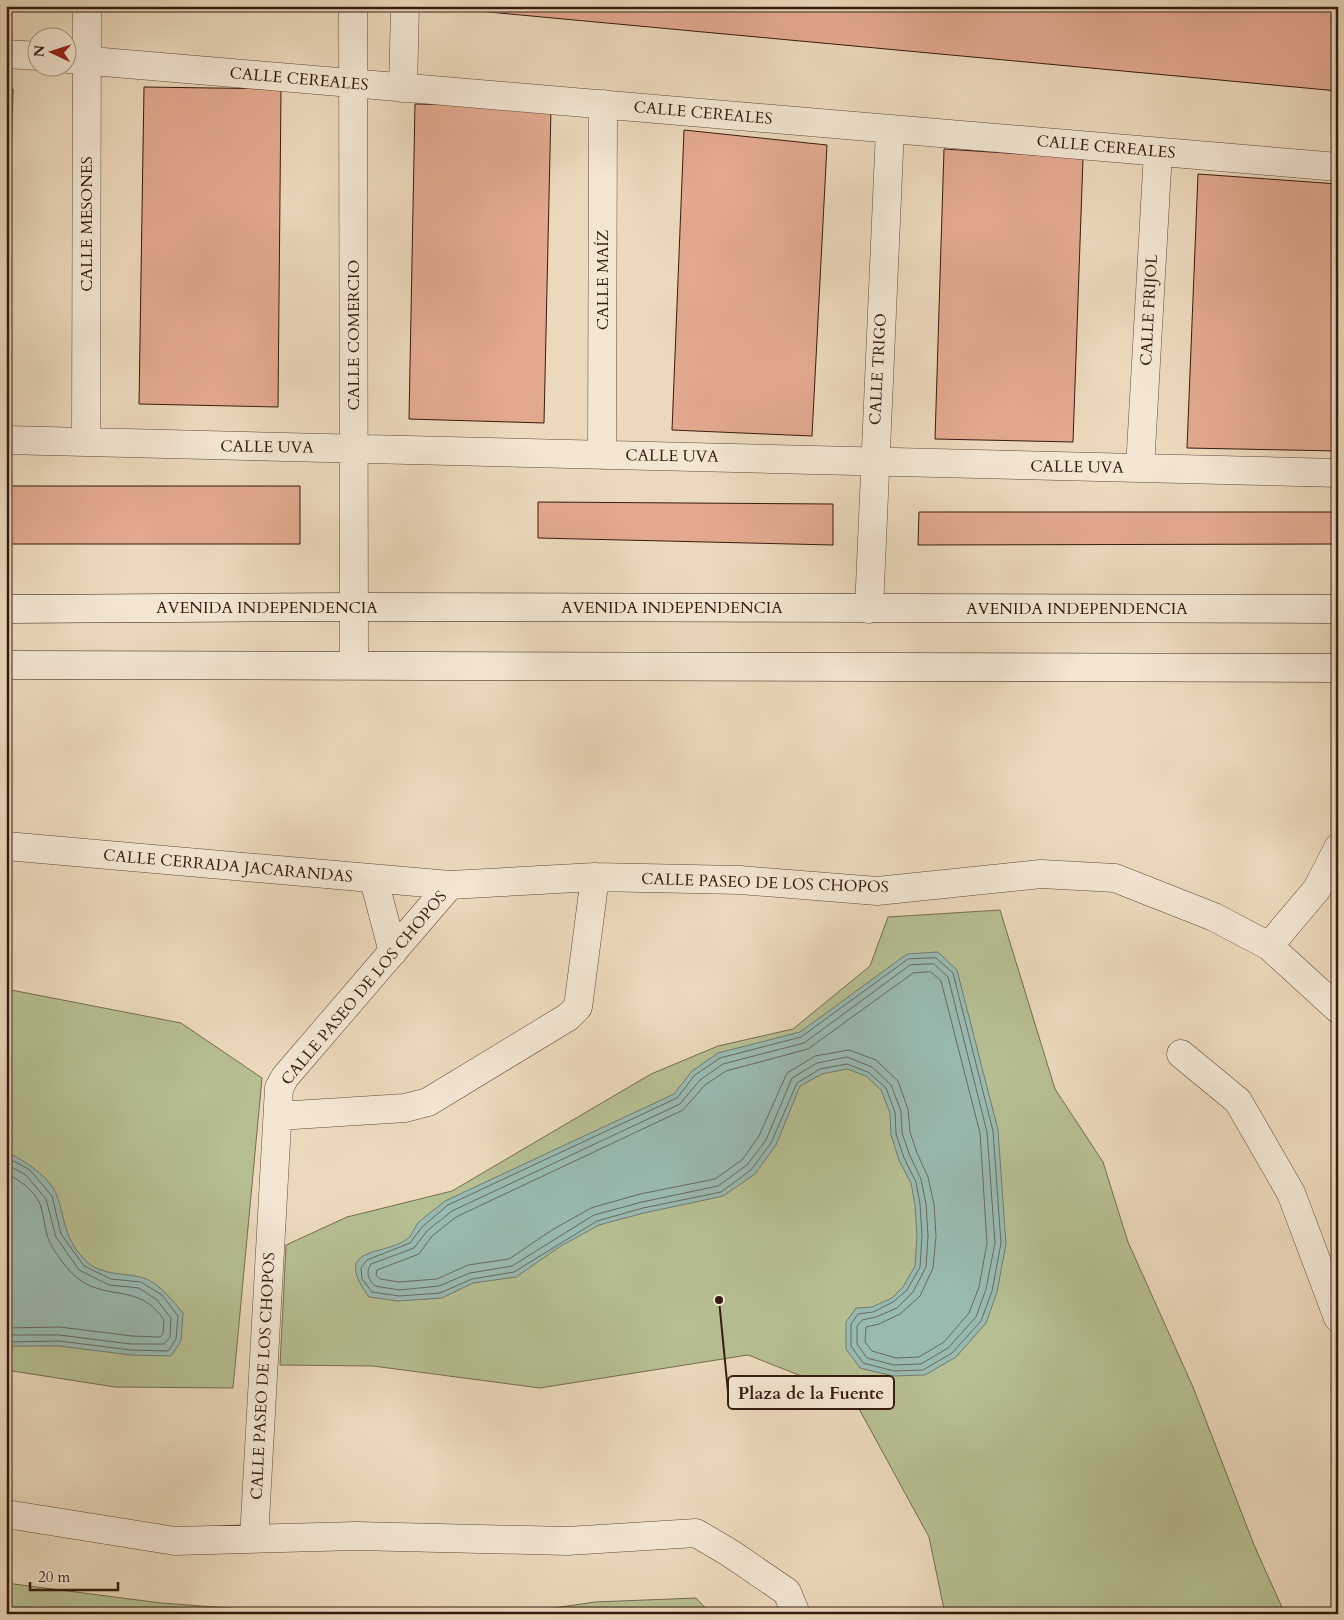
<svg xmlns="http://www.w3.org/2000/svg" width="1344" height="1620" font-family="Cardo,serif">
  <style>
    .green { fill: #b6bf92; stroke: #766d50 }
    .water { fill: #99bab1; stroke: #727a70 }
    .lines { fill: none; stroke-linecap: round; stroke-linejoin: round }
    .shore { stroke: #686a60; stroke-width: 1 }
    .building { fill: #e3a98f; stroke: #371b0f }
    .minor-casing { stroke: #644a3a; stroke-width: 29 }
    .secondary-casing { stroke: #371b0f; stroke-width: 29 }
    .minor { stroke: #f3e6d3; stroke-width: 28 }
    .secondary { stroke: #f3e6d3; stroke-width: 28 }
    .labels { text-anchor: middle; dominant-baseline: central; stroke-width: 4.5; stroke-linejoin: round; paint-order: stroke }
    .street-label { font-size: 16px; fill: #371b0f; stroke: #f3e6d3 }
    .leader { fill: none; stroke: #371b0f; stroke-width: 2 }
    .callout-dot { fill: #371b0f; stroke: #f3e6d3; stroke-width: 2 }
    .callout { fill: #f3e6d3; stroke: #371b0f; stroke-width: 2 }
    .callout-label { font-size: 18px; text-anchor: middle; font-weight: bold; fill: #371b0f }
  </style>
  <rect width="100%" height="100%" fill="#ecd9bc"/>
  <filter id="stains"><feTurbulence type="fractalNoise" baseFrequency=".004" numOctaves="4"/><feColorMatrix values="0 0 0 0 .2 0 0 0 0 .09 0 0 0 0 .02 0 0 0 .5 -.17"/></filter>
  <radialGradient id="worn" r=".72"><stop offset=".6" stop-color="#630" stop-opacity="0"/><stop offset="1" stop-color="#630" stop-opacity=".3"/></radialGradient>
  <path class="green" d="M1000,910L1055,1089L1103,1162L1128,1242L1193,1387L1254,1545L1285,1614H945L929,1537L852,1396L748,1355L540,1388L373,1366L280,1365L286,1245L347,1217L452,1191L651,1074L718,1046L793,1029L870,966L888,917Z
    M6,989L181,1023L262,1078L233,1388L115,1387L6,1370Z
    M6,1583L161,1603L310,1614H6Z
    M696,1598L711,1614H513L595,1602Z"/>
  <path class="water" d="M938,952L957,970L998,1130L1006,1244L997,1292L986,1323L956,1357L925,1375L893,1376L860,1368L846,1349V1322L856,1308L872,1307L892,1298L903,1287L915,1266L917,1236L915,1205L911,1183L899,1160L891,1135L890,1113L881,1090L866,1076L847,1069L822,1074L800,1086L776,1145L755,1174L723,1196L644,1213L599,1225L561,1246L516,1277L473,1283L442,1298L398,1301L369,1297C331,1245 383,1257 407,1239C412,1236 414,1228 418,1223C426,1215 437,1208 445,1201L674,1094L692,1071L718,1053L800,1032L907,954Z
    M7,1152C24,1161 50,1176 57,1196C66,1222 64,1239 86,1261C101,1275 122,1273 140,1277C158,1281 172,1300 183,1313L181,1341L171,1356L131,1355L59,1346H6Z"/>
  <g class="lines">
    <path class="shore" d="M936,958L953,973L993,1131L1001,1243L992,1291L981,1321L952,1353L923,1370L894,1371L863,1363L851,1346V1324L858,1314L873,1312L893,1302L907,1290L920,1267L922,1235L920,1204L916,1182L904,1158L896,1134L895,1112L886,1088L868,1072L847,1064L820,1069L797,1083L771,1143L751,1170L721,1192L643,1208L597,1221L514,1272L472,1279L440,1293L399,1296L372,1292L362,1279L361,1268L367,1260L410,1243L422,1227L448,1205L677,1098L695,1075L720,1058L801,1037L908,959Z
      M934,964L948,977L987,1132L995,1243L986,1289L976,1317L948,1348L921,1364L894,1365L867,1358L857,1344V1326L862,1320L876,1317L897,1308L913,1292L926,1267L928,1236L926,1204L921,1179L910,1156L902,1133L901,1111L891,1085L872,1067L847,1057L817,1063L792,1078L766,1140L747,1165L718,1186L642,1202L594,1215L512,1266L470,1273L439,1286L399,1290L375,1286C369,1280 365,1273 371,1264L414,1248L427,1231L452,1211L680,1104L700,1080L723,1064L804,1043L910,965Z
      M931,972L941,981L980,1133L987,1243L979,1287L969,1313L944,1342L919,1357L896,1358L872,1351L865,1342L866,1327L879,1324L900,1314L920,1296L933,1268L936,1236L934,1204L928,1177L917,1153L910,1132L908,1109L898,1081L876,1060L849,1050L815,1056L787,1073L759,1136L742,1160L715,1179L640,1194L591,1208L552,1230L509,1259L468,1265L437,1279L399,1282L380,1279L376,1275L377,1270L419,1254L432,1236L456,1217L683,1110L705,1085L726,1071L808,1049L913,973Z
      M6,1157L30,1170L52,1196L61,1234L84,1266L111,1279L141,1282L162,1295L178,1316L176,1339L168,1351L131,1350L59,1341L6,1342
      M6,1164L26,1175L46,1199L56,1237L79,1270L109,1285L139,1288L157,1300L171,1318L170,1337L164,1344H131L59,1335H6
      M6,1173C19,1180 34,1190 40,1204C44,1214 44,1227 48,1238C52,1249 65,1267 74,1275C103,1303 139,1281 164,1320L163,1334L160,1337L132,1336L60,1327L6,1328"/>
  </g>
  <path class="building" d="M456,6H1338V91L456,9Z
    M144,87L281,89L278,407L139,404Z
    M6,88L13,89L6,372Z
    M415,104L551,107L544,423L409,419Z
    M684,130L827,145L812,436L672,430Z
    M944,149L1083,158L1073,442L935,439Z
    M1198,174L1338,184V451L1187,448Z
    M6,486H300V544H6Z
    M538,502L833,504V545L538,538Z
    M919,512H1338V544L918,545Z"/>
  <g class="lines">
    <defs>
      <path id="minor" d="M353,6L354,664
        M6,54L38,56
        M68,59L1338,167
        M403,88L405,6
        M6,440L1338,473
        M86,442L87,6
        M602,455L603,104
        M1140,468L1158,152
        M869,609L890,129
        M6,846L450,885L595,877L740,880L877,891L1041,874L1115,878L1214,917L1269,946L1338,1009
        M374,880L393,952
        M1269,946L1317,889L1338,848
        M1181,1054L1238,1101L1291,1193L1338,1318
        M278,1116L405,1108L428,1102L568,1017L578,1007L595,877
        M6,1514L175,1541L357,1536L567,1541L696,1533L730,1553L787,1592L796,1614
        M254,1539L279,1088L285,1077L450,885"/>
      <path id="secondary" d="M6,609L355,607L1338,609
        M6,665L1338,668"/>
    </defs>
    <use href="#minor" class="minor-casing"/>
    <use href="#secondary" class="secondary-casing"/>
    <use href="#minor" class="minor"/>
    <use href="#secondary" class="secondary"/>
  </g>
  <g class="labels">
    <g class="street-label">
      <text transform="translate(299 79) rotate(5)">CALLE CEREALES</text>
      <text transform="translate(703 113) rotate(5)">CALLE CEREALES</text>
      <text transform="translate(1106 147) rotate(5)">CALLE CEREALES</text>
      <text transform="translate(87 224) rotate(-90)">CALLE MESONES</text>
      <text transform="translate(603 280) rotate(-90)">CALLE MAÍZ</text>
      <text transform="translate(1149 310) rotate(-87)">CALLE FRIJOL</text>
      <text transform="translate(354 335) rotate(-90)">CALLE COMERCIO</text>
      <text transform="translate(878 369) rotate(-87)">CALLE TRIGO</text>
      <text transform="translate(267 447) rotate(1)">CALLE UVA</text>
      <text transform="translate(672 456) rotate(1)">CALLE UVA</text>
      <text transform="translate(1077 467) rotate(1)">CALLE UVA</text>
      <text x="267" y="608">AVENIDA INDEPENDENCIA</text>
      <text x="672" y="608">AVENIDA INDEPENDENCIA</text>
      <text x="1077" y="609">AVENIDA INDEPENDENCIA</text>
      <text transform="translate(228 866) rotate(5)">CALLE CERRADA JACARANDAS</text>
      <text transform="translate(765 883) rotate(2)">CALLE PASEO DE LOS CHOPOS</text>
      <text transform="translate(364 988) rotate(-50)">CALLE PASEO DE LOS CHOPOS</text>
      <text transform="translate(263 1376) rotate(-87)">CALLE PASEO DE LOS CHOPOS</text>
    </g>
  </g>
  <path class="leader" d="M719 1300L728 1392"/>
  <circle class="callout-dot" cx="719" cy="1300" r="5"/>
  <rect class="callout" x="728" y="1376" width="166" height="33" rx="5"/>
  <g class="callout-label">
    <text x="811" y="1399">Plaza de la Fuente</text>
  </g>
  <rect width="1344" height="1620" fill="none" stroke="#ecd9bc" stroke-width="25"/>
  <rect x="8" y="8" width="1329" height="1605" fill="none" stroke="#371b0f" stroke-width="2.5"/>
  <rect x="12" y="12" width="1319" height="1595" fill="none" stroke="#371b0f"/>
  <g transform="translate(52 52) rotate(274)"><circle r="24" fill="#f3e6d3" stroke="#a89585"/>
  <path d="M0-4L9 19L0 12L-9 19Z" fill="#8f2418"/>
  <text y="-8" font-size="14" font-weight="bold" text-anchor="middle" fill="#371b0f">N</text>
  </g>
  <path d="M30 1582v8h88v-8" fill="none" stroke="#371b0f" stroke-width="2.5"/>
  <text x="38" y="1582" font-size="15" fill="#371b0f" stroke="#f3e6d3" stroke-width="4" paint-order="stroke">20 m</text>
  <rect width="100%" height="100%" filter="url(#stains)"/>
  <rect width="100%" height="100%" fill="url(#worn)"/>
</svg>
